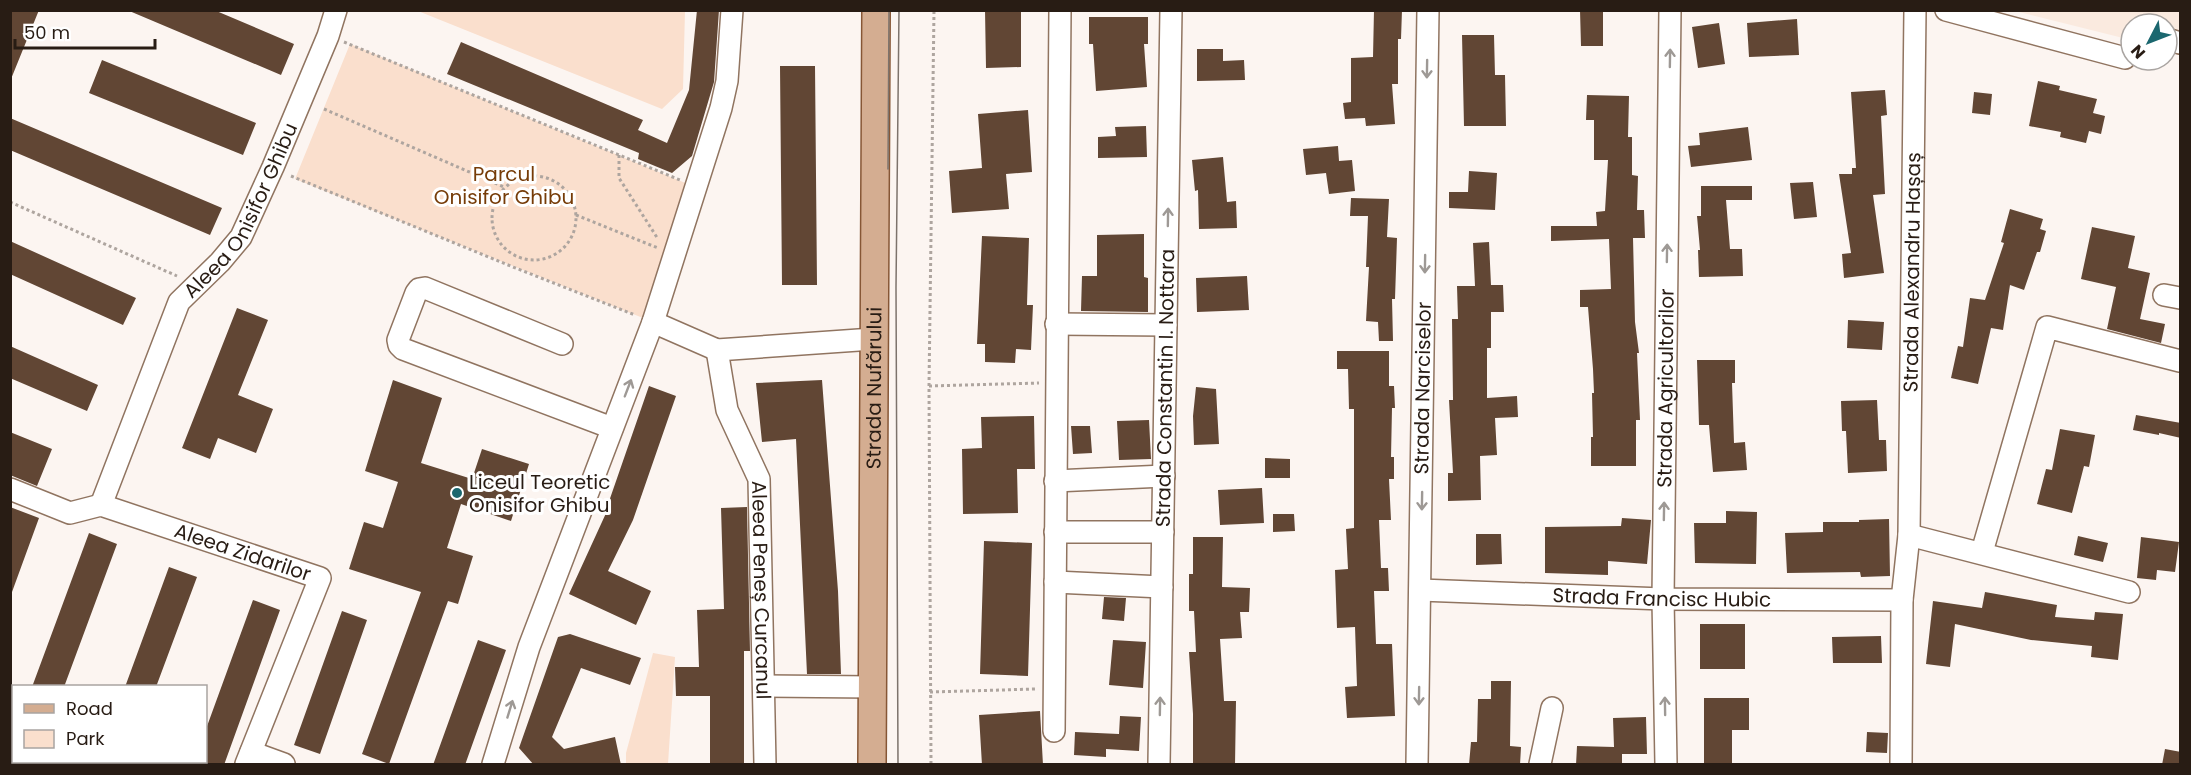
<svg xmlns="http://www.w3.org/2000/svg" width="2191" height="775" font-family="Poppins,sans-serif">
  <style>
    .built { fill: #faeadf }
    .green { fill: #fadfcd }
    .building { fill: #614634 }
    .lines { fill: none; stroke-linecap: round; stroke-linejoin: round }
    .minor-casing { stroke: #907460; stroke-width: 24 }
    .major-casing { stroke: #865635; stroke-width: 30 }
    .path { stroke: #aea59f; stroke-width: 3; stroke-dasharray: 3 3; stroke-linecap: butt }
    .minor { stroke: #fff; stroke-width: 21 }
    .major { stroke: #d4ad91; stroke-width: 27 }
    .tram { stroke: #7d736c; stroke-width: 1.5 }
    .oneway { stroke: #9e9995 }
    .poi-dot { fill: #1b676f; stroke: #fff; stroke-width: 2 }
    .labels { text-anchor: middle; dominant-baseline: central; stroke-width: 6; stroke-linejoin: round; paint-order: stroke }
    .park-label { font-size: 20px; fill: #763c08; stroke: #fff }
    .street-label { font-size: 20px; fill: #281c14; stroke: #fff }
    .poi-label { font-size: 20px; fill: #281c14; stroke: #fff; text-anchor: start }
  </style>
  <rect width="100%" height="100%" fill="#fcf5f1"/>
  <path class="built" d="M2015,11H2180V53L2167,50V24H2131V40Z"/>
  <path class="green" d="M418,11H685L683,89L662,109Z
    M350,44L695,187L653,322L295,179Z
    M653,653L675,657L668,764H626V753Z"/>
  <path class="building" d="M10,10H39L11,79H10Z
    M127,10H214L294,44L281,75Z
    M697,10H719L714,82L692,156L672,173L638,159L639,153L447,74L461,42L643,120L638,130L667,143L689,90Z
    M985,10H1021V67L986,68Z
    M1374,10H1402L1401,39H1398V84H1392L1395,124L1366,126L1365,118L1345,119L1343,103L1351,102V58L1373,57Z
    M1580,10H1603V46H1581Z
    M1089,17H1148V44H1144L1147,87L1096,91L1093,44H1089Z
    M1797,19L1799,55L1749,57L1747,23Z
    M1719,23L1725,64L1698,68L1692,27Z
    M1462,35H1494L1495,75H1505L1506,126H1464Z
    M1197,49H1223V61L1244,60L1245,80L1197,81Z
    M102,60L256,123L243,155L89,93Z
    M780,66H815L817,285H782Z
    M2038,81L2060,86L2059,90L2097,99L2093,113L2105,116L2101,134L2089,131L2086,143L2060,137L2061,132L2029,126Z
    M1885,90L1887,115L1881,116L1885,194L1873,195L1884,273L1844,278L1842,254L1851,253L1839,174H1852V168H1856L1851,92Z
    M1974,92L1992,94L1990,115L1972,113Z
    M1587,95L1629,96L1628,137H1632V175L1638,176L1637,210H1644L1645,238H1633L1635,322L1639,353H1637L1640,420H1636V466H1591V437H1593L1592,393H1594L1593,369L1588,307H1580V290L1611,289L1609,239L1551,241V226H1597L1596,212L1605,211L1608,160H1594V120H1586Z
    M1028,110L1032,172L1006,174L1009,209L952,213L949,171L982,168L978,114Z
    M10,118L222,208L210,235L10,150Z
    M1146,126L1147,157L1098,158V137L1116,136L1115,127Z
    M1748,127L1752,160L1691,167L1688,146L1700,145L1699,133Z
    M1338,146L1339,161L1352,160L1355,191L1329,194L1326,173L1306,175L1303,149Z
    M1223,157L1227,202L1236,201L1237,228L1199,229L1198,190L1195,191L1192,160Z
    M1469,171L1497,173L1495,210L1449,208V192H1468Z
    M1813,182L1817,217L1794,219L1790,183Z
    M1701,186H1752V200H1726L1730,249H1742L1743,276L1699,277L1698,250H1700L1697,216H1701Z
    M1351,198L1389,199L1387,237L1397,238L1395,299H1392L1393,341H1379L1378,322L1366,321L1369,267H1366L1368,216H1350Z
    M2010,209L2043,219L2040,229L2046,231L2040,252H2037L2024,290L2010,285L2003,330L1991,328L1978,384L1951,378L1958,346L1963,347L1970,298L1985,300L2004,243L2001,242Z
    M2092,227L2135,236L2128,268L2150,273L2140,319L2165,324L2161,343L2107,329L2116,287L2081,279Z
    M1144,234V277L1148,278V312L1081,311L1082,276H1097V235Z
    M982,236L1029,238L1027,305H1033L1031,350L1016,349L1015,363L985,362V344H977Z
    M10,241L136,298L123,325L10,274Z
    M1489,242L1491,285H1503L1504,312H1491V348H1487V398L1517,396L1518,417L1495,418L1497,455L1480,456L1481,500L1448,501V473H1453L1449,400H1453L1452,319H1458L1457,286H1475L1473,243Z
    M1247,276L1249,310L1197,312L1196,278Z
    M237,308L268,320L238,395L273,409L256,453L218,438L210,459L182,448Z
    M1848,320L1884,322L1882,350L1847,348Z
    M10,346L98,385L87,411L10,378Z
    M1337,351H1389V386H1394L1395,408H1392L1391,457H1394V479H1389L1391,520H1379L1381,568H1388L1389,591H1374L1376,644H1392L1395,716L1347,718L1345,687L1357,686L1355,627L1337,628L1335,570L1348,569L1346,529L1354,528V409H1349L1348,369H1337Z
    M1697,360H1735V383H1732L1734,443L1745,442L1747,470L1713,472L1709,425H1699Z
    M393,380L442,398L421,463L472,479L482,449L529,464L511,521L461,504L447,548L473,556L458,604L448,601L389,764L362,754L421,592L349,569L364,522L383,528L398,482L365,471Z
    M822,380L838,591L841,674H807L796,439L762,442L756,383Z
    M649,386L676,396L633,520L608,571L651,591L636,625L569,594L607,511L606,510Z
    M1196,387L1216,389L1219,444L1194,445L1193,416Z
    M1877,400L1879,440H1886L1887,471L1848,473L1846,431H1842L1841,401Z
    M2136,415L2181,423V438L2159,433V435L2133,430Z
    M1034,416L1035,469H1017L1018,513L963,514L962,449L982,448L981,417Z
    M1149,420L1151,459L1119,460L1117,421Z
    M1071,426H1090L1092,453L1073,454Z
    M2060,429L2095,435L2089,467L2084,466L2072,513L2037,504L2046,469L2052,470Z
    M10,432L52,449L37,486L10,475Z
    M1265,458L1290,459V478H1265Z
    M1262,488L1264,523L1220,525L1218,490Z
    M10,507L39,518L12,592H10Z
    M747,507L750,651H744V765H710V696H676L675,667H699L697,610L724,609L721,508Z
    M1726,511L1757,512L1756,564L1695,563L1694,523H1726Z
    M1273,514H1294L1295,531L1273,532Z
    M1622,518L1651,520L1647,564L1608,561V575L1545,573V527L1621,526Z
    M1889,519L1890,576L1861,577L1860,572L1787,573L1785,533L1823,532V522H1859V520Z
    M89,533L117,544L64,687H32Z
    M1476,534H1501L1502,564L1476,565Z
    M2078,536L2108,543L2103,562L2074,555Z
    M1193,537H1223L1222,587L1250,588L1249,612H1240L1242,638L1220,639L1224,701H1236L1235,765H1193V714L1189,652H1196L1194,611H1189V574H1193Z
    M2141,537L2179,542L2175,572L2157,570L2156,580L2137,578Z
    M984,541L1032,543L1028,676L980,674Z
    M169,567L197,577L156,687H125Z
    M1985,592L2057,605L2055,617L2094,620L2095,612L2123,614L2118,660L2091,657L2092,646L2031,640L1955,624L1950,667L1926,664L1933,601L1982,608Z
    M1104,597L1126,598L1124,621L1102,619Z
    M253,600L280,610L224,765H206V729Z
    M342,611L367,620L320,754L294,745Z
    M1700,624H1745V669H1700Z
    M570,634L641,658L630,685L581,668L552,737L564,749L615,737L621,765H534L519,748L558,637Z
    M1881,636L1882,663H1833L1832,637Z
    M478,640L506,650L465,765H433Z
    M1113,640L1146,642L1143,688L1109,685Z
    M1491,681H1511L1510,746L1521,747L1520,765H1469L1471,742H1477L1478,699H1491Z
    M1704,698H1749V730H1732V765H1704Z
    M1040,711L1043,765H982L979,715Z
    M1120,716L1141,717L1139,751L1106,749V757L1074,755L1075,732L1119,734Z
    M1646,717L1647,754H1622V765H1576L1577,746L1614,747L1613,718Z
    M1867,732L1888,733L1887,753L1866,752Z
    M2165,749L2181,752V765H2162Z"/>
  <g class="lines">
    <defs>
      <g id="minor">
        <path d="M1946,10L2125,58"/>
        <path d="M2167,39L2180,43"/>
        <path d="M2164,295L2180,298"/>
        <path d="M653,322L717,350L873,339"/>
        <path d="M1056,324L1166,325"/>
        <path d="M562,344L425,288L419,289L416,293L398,340L399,345L403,349L612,428"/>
        <path id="s1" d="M717,350L727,410L759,479L765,764"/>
        <path d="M1055,481L1164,476"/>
        <path id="s2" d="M10,489L70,513L101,505L320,578L246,764"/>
        <path id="s3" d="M101,505L179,302L220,262L241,237L273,167L328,36L336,10"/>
        <path d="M1055,532H1163"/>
        <path d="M1909,535L2129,592"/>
        <path d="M1982,552L2047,327L2180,361"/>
        <path d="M1055,582L1162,587"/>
        <path id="s4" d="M1420,590L1663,599L1902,600"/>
        <path d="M764,686L873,687"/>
        <path d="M1054,731L1060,10"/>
        <path d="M251,752L284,764"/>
        <path d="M493,764L529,647L653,322L721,108L727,81L732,10"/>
        <path id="s5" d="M1159,764L1171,10"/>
        <path id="s6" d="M1417,764L1428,10"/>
        <path d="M1540,764L1552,708"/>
        <path id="s7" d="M1666,764L1663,599L1670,10"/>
        <path id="s8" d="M1901,764L1902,600L1909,535L1915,10"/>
      </g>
      <g id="major">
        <path id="s9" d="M872,764L876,10"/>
      </g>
    </defs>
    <use href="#minor" class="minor-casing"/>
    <use href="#major" class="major-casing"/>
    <path class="path" d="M344,42L680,180
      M324,109L504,187
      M619,155V178L658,239
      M492 218a42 42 0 1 1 84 0a42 42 0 1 1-84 0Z
      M291,176L513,267L635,315
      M10,202L177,276
      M576,215L658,248
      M929,386L1039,383
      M930,692L1036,689
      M931,764L929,386L934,10"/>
    <use href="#minor" class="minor"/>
    <use href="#major" class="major"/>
    <path class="tram" d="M888,169L889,10
      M898,764L896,288L899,10"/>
  </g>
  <defs><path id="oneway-shaft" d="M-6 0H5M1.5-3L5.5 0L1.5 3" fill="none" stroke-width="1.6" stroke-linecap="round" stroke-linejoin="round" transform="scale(1.5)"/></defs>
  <g class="oneway">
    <use href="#oneway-shaft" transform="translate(1670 58) rotate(-89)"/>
    <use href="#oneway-shaft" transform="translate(1427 69) rotate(91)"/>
    <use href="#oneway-shaft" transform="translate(1168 217) rotate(-89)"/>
    <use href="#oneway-shaft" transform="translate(1667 253) rotate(-89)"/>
    <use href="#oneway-shaft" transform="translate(1425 264) rotate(91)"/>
    <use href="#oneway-shaft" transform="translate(628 388) rotate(-69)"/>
    <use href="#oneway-shaft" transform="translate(1422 501) rotate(91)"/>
    <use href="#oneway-shaft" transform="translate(1664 511) rotate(-89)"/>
    <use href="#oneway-shaft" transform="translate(1419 696) rotate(91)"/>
    <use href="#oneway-shaft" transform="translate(1160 706) rotate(-89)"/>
    <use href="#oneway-shaft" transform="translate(1665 706) rotate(-91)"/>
    <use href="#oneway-shaft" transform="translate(510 709) rotate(-73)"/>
  </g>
  <circle class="poi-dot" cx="457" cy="493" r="6"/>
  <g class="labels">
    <g class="park-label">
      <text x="504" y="174">Parcul<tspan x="504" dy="23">Onisifor Ghibu</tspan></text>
    </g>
    <g class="street-label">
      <text stroke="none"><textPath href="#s3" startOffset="330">Aleea Onisifor Ghibu</textPath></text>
      <text stroke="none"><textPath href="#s8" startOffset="492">Strada Alexandru Hașaș</textPath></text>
      <text stroke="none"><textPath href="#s9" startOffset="376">Strada Nufărului</textPath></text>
      <text stroke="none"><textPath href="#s5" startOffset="376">Strada Constantin I. Nottara</textPath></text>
      <text stroke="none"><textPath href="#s6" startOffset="376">Strada Narciselor</textPath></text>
      <text stroke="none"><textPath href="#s7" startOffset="376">Strada Agricultorilor</textPath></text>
      <text stroke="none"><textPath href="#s2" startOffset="246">Aleea Zidarilor</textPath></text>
      <text stroke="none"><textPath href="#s1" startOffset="248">Aleea Peneș Curcanul</textPath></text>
      <text stroke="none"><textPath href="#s4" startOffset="242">Strada Francisc Hubic</textPath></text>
    </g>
    <g class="poi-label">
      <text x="469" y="482">Liceul Teoretic<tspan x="469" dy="23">Onisifor Ghibu</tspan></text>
    </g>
  </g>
  <rect width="2191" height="775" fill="none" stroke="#281c14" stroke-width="24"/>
  <rect x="12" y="685" width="195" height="78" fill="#ffffff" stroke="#a9a4a1" stroke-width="1.5"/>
  <rect x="24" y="704" width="30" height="9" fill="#d4ad91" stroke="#a9a4a1" stroke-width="1.5"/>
  <text x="66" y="715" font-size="18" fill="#281c14">Road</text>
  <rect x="24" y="730" width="30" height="18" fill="#fadfcd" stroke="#a9a4a1" stroke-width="1.5"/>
  <text x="66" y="745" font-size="18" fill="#281c14">Park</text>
  <g transform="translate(2149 42) rotate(228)"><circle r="28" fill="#ffffff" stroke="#a9a4a1" stroke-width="1.5"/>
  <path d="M0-4.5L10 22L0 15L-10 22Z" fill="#1b676f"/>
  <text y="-9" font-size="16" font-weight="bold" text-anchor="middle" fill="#281c14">N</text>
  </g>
  <path d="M15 39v9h140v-9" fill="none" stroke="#281c14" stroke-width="3"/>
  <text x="24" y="39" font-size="18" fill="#281c14" stroke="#ffffff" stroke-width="4.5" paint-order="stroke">50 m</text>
</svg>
